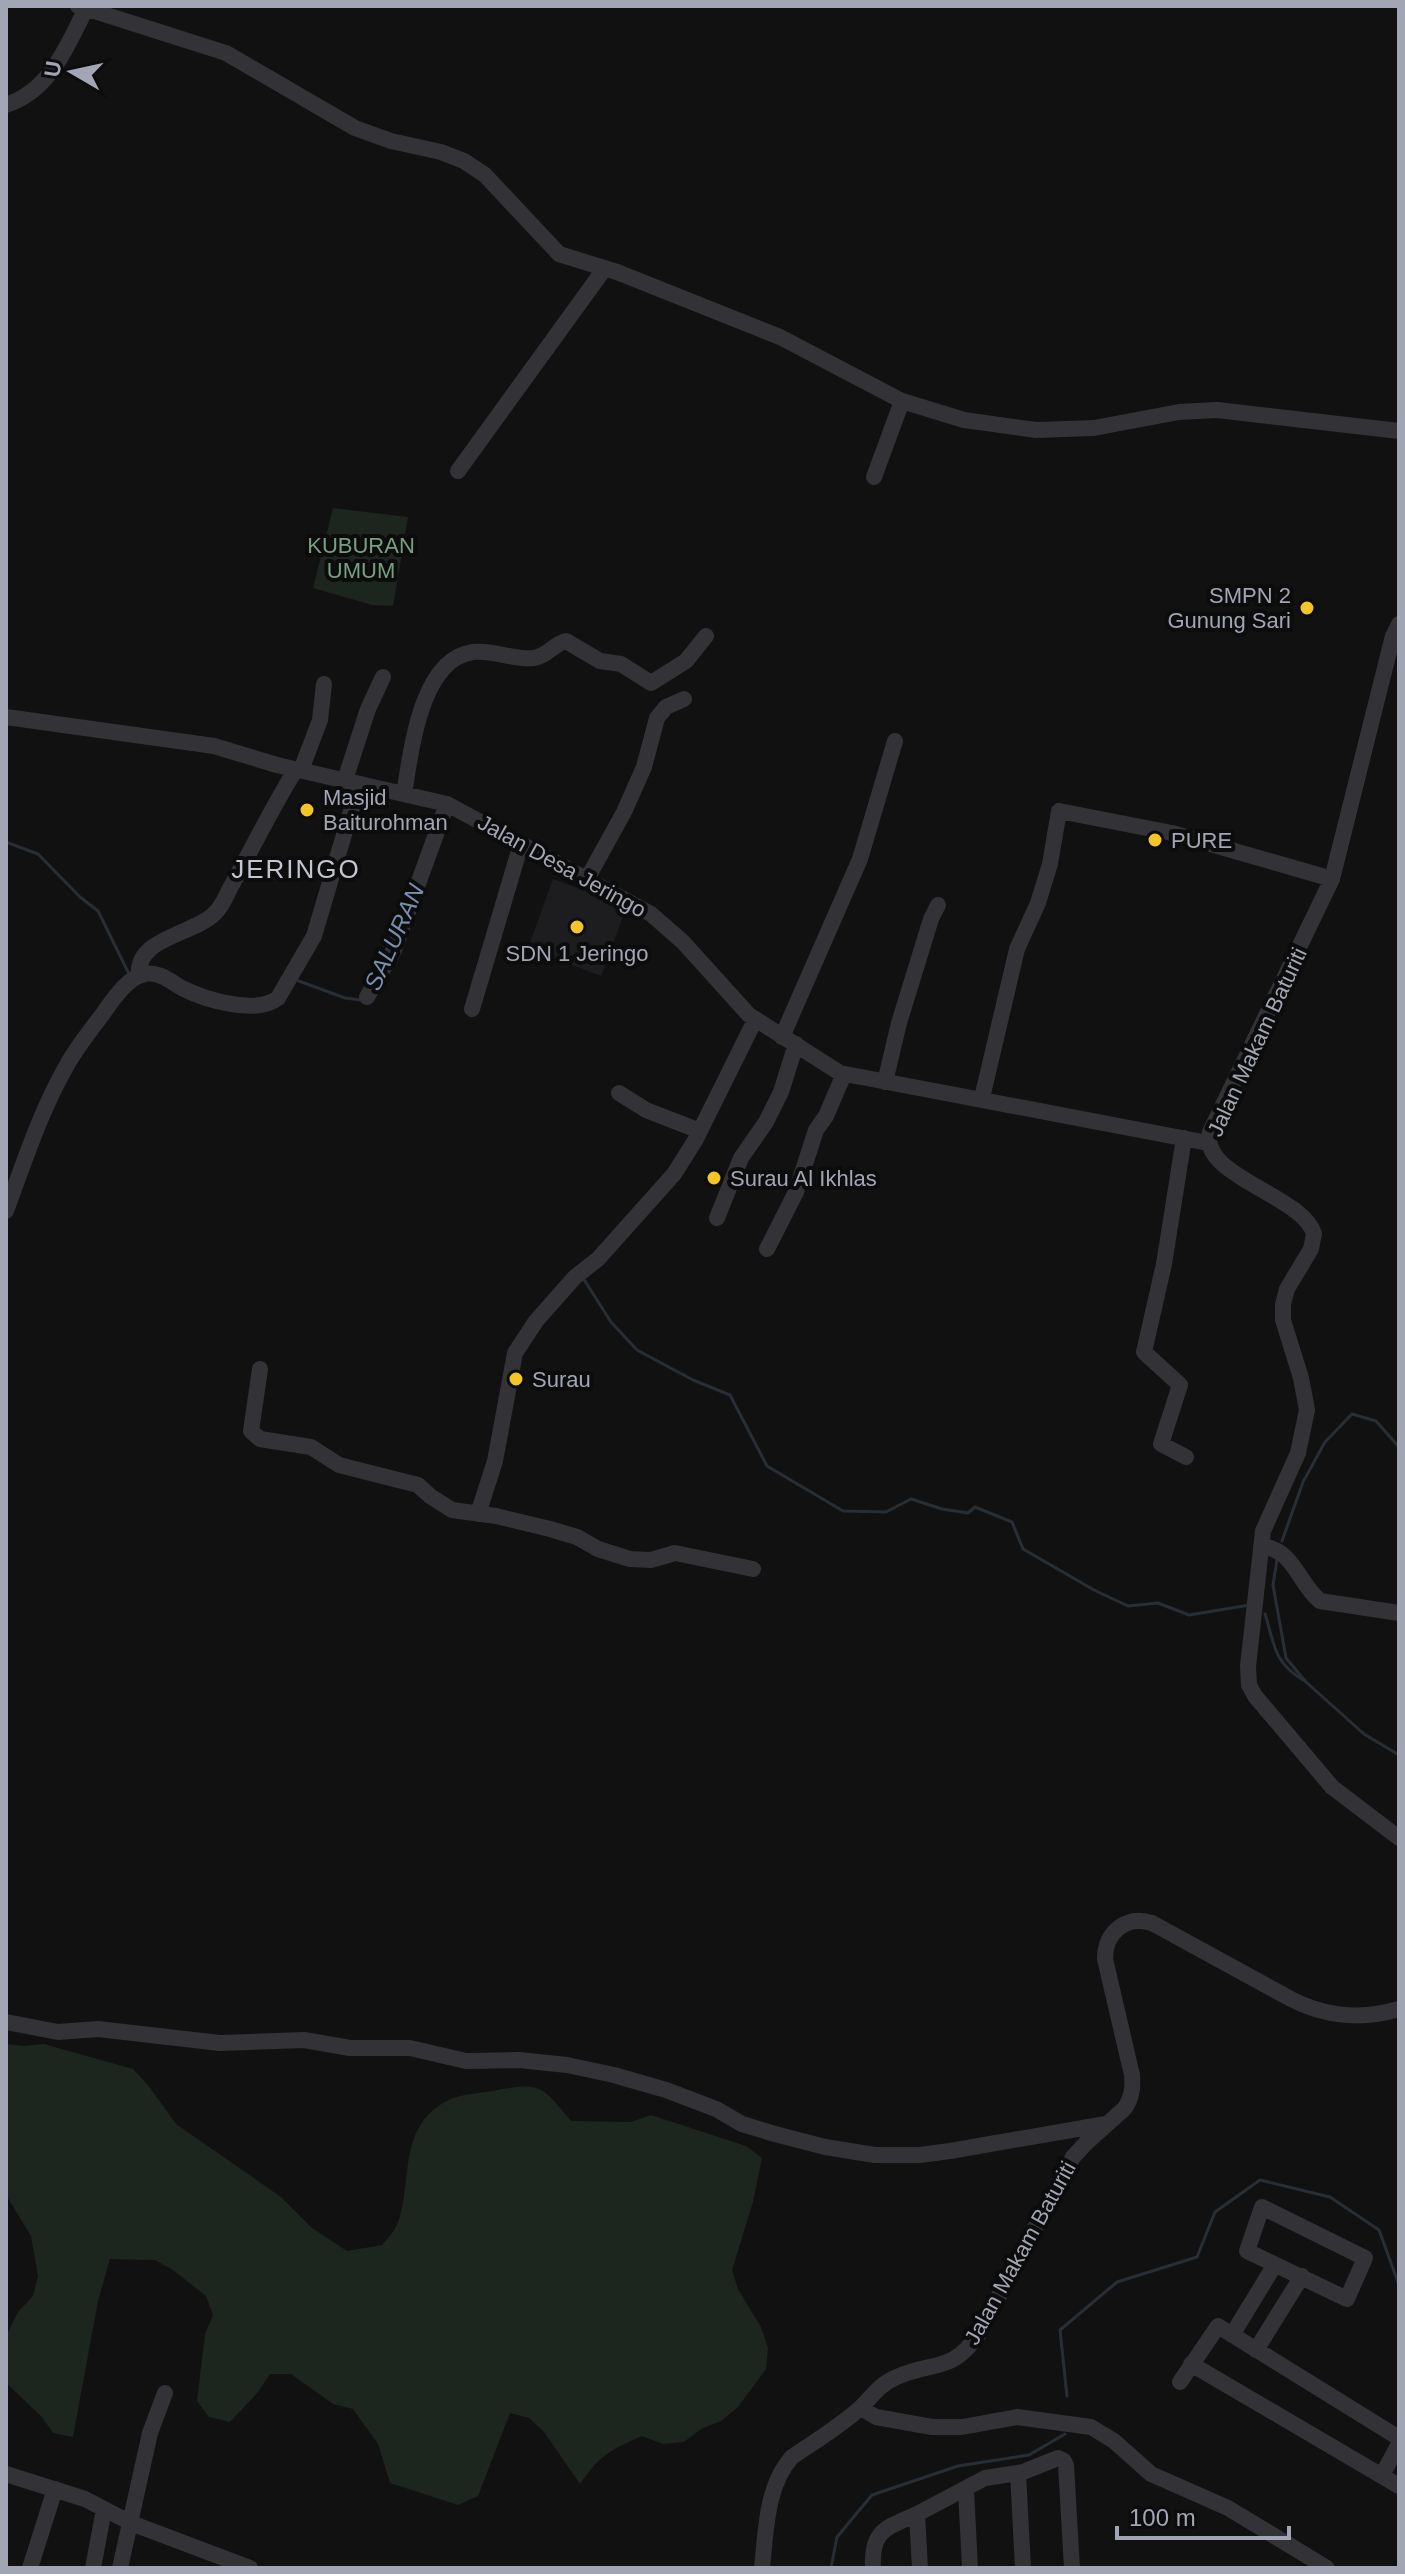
<svg xmlns="http://www.w3.org/2000/svg" width="1405" height="2574" font-family="Arial,sans-serif">
  <style>
    .built { fill: #1d1d1f }
    .green { fill: #1d251f }
    .lines { fill: none; stroke-linecap: round; stroke-linejoin: round }
    .stream { stroke: #272e36; stroke-width: 3 }
    .minor { stroke: #323237; stroke-width: 16 }
    .poi-dot { fill: #f3c528; stroke: #0c0c0d; stroke-width: 3 }
    .labels { text-anchor: middle; dominant-baseline: central; stroke-width: 8; stroke-linejoin: round; paint-order: stroke }
    .park-label { font-size: 22px; fill: #789f7f; stroke: #0c0c0d }
    .poi-label { font-size: 22px; fill: #a2a5b3; stroke: #0c0c0d; text-anchor: start }
    .street-label { font-size: 22px; fill: #a2a5b3; stroke: #0c0c0d }
    .water-label { font-size: 24px; font-style: italic; fill: #7890b0; stroke: #0c0c0d }
    .quarter-label { font-size: 26px; letter-spacing: 2px; fill: #c3c5cf; stroke: #0c0c0d }
  </style>
  <rect width="100%" height="100%" fill="#111112"/>
  <path class="built" d="M553,879L627,906L601,976L528,948Z"/>
  <path class="green" d="M333,508L408,517L393,606L372,605L313,588Z
    M6,2044L23,2046L44,2044L133,2069L148,2085L176,2124L281,2197L312,2228L347,2251L382,2245C387,2239 394,2232 397,2225C414,2184 395,2124 451,2099C463,2094 480,2093 493,2091C541,2082 540,2084 571,2121L631,2122L651,2115L746,2146L762,2158L753,2202L732,2270L738,2289L761,2327L768,2348L766,2369L738,2407L721,2421L701,2429L684,2442L663,2444L642,2436C610,2450 600,2455 580,2484L544,2432L529,2418L510,2413L478,2496L458,2505L390,2483L378,2444L353,2409L333,2404L291,2374H270L258,2392L230,2422L209,2417L197,2401L205,2334L213,2315L206,2296L173,2270L155,2260L110,2259L98,2301L73,2437L53,2433L42,2417L6,2383V2336L18,2312L33,2296L38,2276L31,2236L6,2195Z"/>
  <g class="lines">
    <path class="stream" d="M6,842L38,854L80,897L98,911L129,974
      M296,980L345,998L361,1000
      M583,1278L611,1322L637,1350L693,1380L730,1395L767,1466L843,1511L886,1512L911,1499L942,1509L968,1513L975,1507L1012,1522L1023,1549L1094,1590L1128,1606L1158,1603L1189,1615L1250,1605
      M1282,1541L1303,1482L1325,1442L1352,1414L1376,1421L1399,1447
      M1277,1560L1273,1585L1286,1658L1306,1682L1364,1734L1399,1755
      M1265,1614C1275,1645 1273,1662 1303,1680
      M1067,2396L1060,2330L1117,2282L1197,2257L1215,2212L1260,2180L1330,2197L1379,2230L1399,2285
      M831,2568L837,2537L872,2495L958,2466L1029,2455L1065,2434"/>
    <path class="minor" d="M78,6L226,53L355,128L391,141L441,152L464,161L485,175L559,254L617,272L780,337L902,401L964,420L1036,430L1094,428L1179,412L1217,410L1399,431
      M6,105C51,90 66,47 86,9
      M458,471L605,268
      M874,477L902,401
      M1399,624L1393,636L1332,879L1210,1132C1198,1176 1303,1195 1314,1234L1311,1249L1287,1289L1283,1304V1320L1301,1378L1307,1410L1298,1453L1263,1531L1248,1666L1249,1685L1255,1696L1332,1787L1399,1838
      M6,717L214,746L277,765L447,804L651,914L683,942L749,1015L840,1073L1208,1143
      M301,770L320,720L324,684
      M345,780L368,709L383,677
      M404,794C411,753 420,659 473,652C494,650 514,660 534,658C548,656 553,644 566,641L600,661L621,664L651,683L686,661L706,636
      M587,879L624,812L644,767L657,718L666,707L684,699
      M139,976C135,938 192,935 214,914C224,905 226,894 233,883C254,845 273,806 296,769
      M367,997L394,950L447,804
      M472,1009L521,844
      M782,1037L860,859L895,741
      M885,1082L899,1023L931,919L938,905
      M619,1093L646,1110L700,1131
      M982,1098L1017,949L1038,903L1050,864L1059,811L1172,833L1332,879
      M1184,1138L1164,1264L1144,1352L1180,1385L1161,1444L1186,1457
      M6,1211C24,1162 41,1110 67,1065C77,1047 90,1031 102,1015C112,1001 127,977 145,974C160,971 172,983 184,989C206,1000 257,1015 278,998L314,936L359,784
      M717,1218L741,1158L766,1122L781,1092L796,1044
      M767,1249L796,1192L816,1130L826,1116L844,1074
      M260,1369L251,1431L260,1439L311,1447L339,1465L418,1485L430,1496L452,1510L496,1516L550,1529L577,1537L598,1549L630,1559L651,1560L675,1553L753,1569
      M478,1514L495,1461L515,1353L536,1321L575,1277L598,1259L674,1174L696,1139L755,1020
      M1261,1546C1295,1550 1297,1582 1320,1601L1399,1613
      M6,2022L58,2032L98,2029L220,2043L304,2040L350,2048H410L466,2061L519,2060L567,2065L614,2075L666,2090L716,2109L742,2124L775,2134L825,2147L875,2155H920L950,2151L1106,2124
      M1262,2207L1365,2258L1347,2299L1247,2251Z
      M1232,2335L1274,2266
      M1256,2350L1302,2276
      M1191,2364L1399,2486
      M1180,2382L1218,2326L1399,2438
      M861,2408L876,2417L932,2427H962L1017,2417L1091,2427L1114,2441L1151,2474L1228,2508L1327,2568
      M1018,2473L1023,2568
      M6,2474L85,2499L131,2523L250,2568
      M1382,2475L1399,2444
      M966,2490L970,2568
      M30,2568L55,2489
      M93,2568L104,2509
      M120,2568L150,2433L165,2393
      M762,2568C766,2531 766,2486 792,2457C814,2442 839,2427 859,2409C872,2397 879,2384 897,2377C932,2361 952,2373 978,2335L1073,2157L1085,2144L1125,2108C1132,2097 1133,2088 1132,2075L1105,1959C1105,1932 1126,1915 1152,1923L1291,1999C1326,2017 1362,2020 1399,2009
      M873,2568C871,2530 886,2528 917,2514
      M920,2568L917,2514L985,2478L1023,2472L1058,2458L1064,2461L1066,2465L1072,2568"/>
  </g>
  <g class="poi-dot">
    <circle cx="1307" cy="608" r="8"/>
    <circle cx="307" cy="810" r="8"/>
    <circle cx="1155" cy="840" r="8"/>
    <circle cx="577" cy="927" r="8"/>
    <circle cx="714" cy="1178" r="8"/>
    <circle cx="516" cy="1379" r="8"/>
  </g>
  <g class="labels">
    <g class="park-label">
      <text x="361" y="545">KUBURAN<tspan x="361" dy="25">UMUM</tspan></text>
    </g>
    <g class="poi-label">
      <text x="1291" y="595" text-anchor="end">SMPN 2<tspan x="1291" dy="25">Gunung Sari</tspan></text>
      <text x="323" y="797">Masjid<tspan x="323" dy="25">Baiturohman</tspan></text>
      <text x="1171" y="840">PURE</text>
      <text x="577" y="953" text-anchor="middle">SDN 1 Jeringo</text>
      <text x="730" y="1178">Surau Al Ikhlas</text>
      <text x="532" y="1379">Surau</text>
    </g>
    <g class="street-label">
      <text transform="translate(562 866) rotate(29)">Jalan Desa Jeringo</text>
      <text transform="translate(1257 1042) rotate(-65)">Jalan Makam Baturiti</text>
      <text transform="translate(1020 2253) rotate(-61)">Jalan Makam Baturiti</text>
    </g>
    <g class="water-label">
      <text transform="translate(394 937) rotate(-66)">SALURAN</text>
    </g>
    <g class="quarter-label">
      <text x="296" y="869">JERINGO</text>
    </g>
  </g>
  <rect width="1405" height="2574" fill="none" stroke="#a2a5b3" stroke-width="16"/>
  <g transform="translate(72 72) rotate(279)" stroke="#0c0c0d" stroke-width="6" paint-order="stroke">
  <path d="M0-6L14 30L0 20L-14 30Z" fill="#a2a5b3"/>
  <text y="-12" font-size="22" font-weight="bold" text-anchor="middle" fill="#a2a5b3">U</text>
  </g>
  <path d="M1117 2526v12h172v-12" fill="none" stroke="#a2a5b3" stroke-width="4"/>
  <text x="1129" y="2526" font-size="24" fill="#a2a5b3" stroke="#0c0c0d" stroke-width="6" paint-order="stroke">100 m</text>
</svg>
